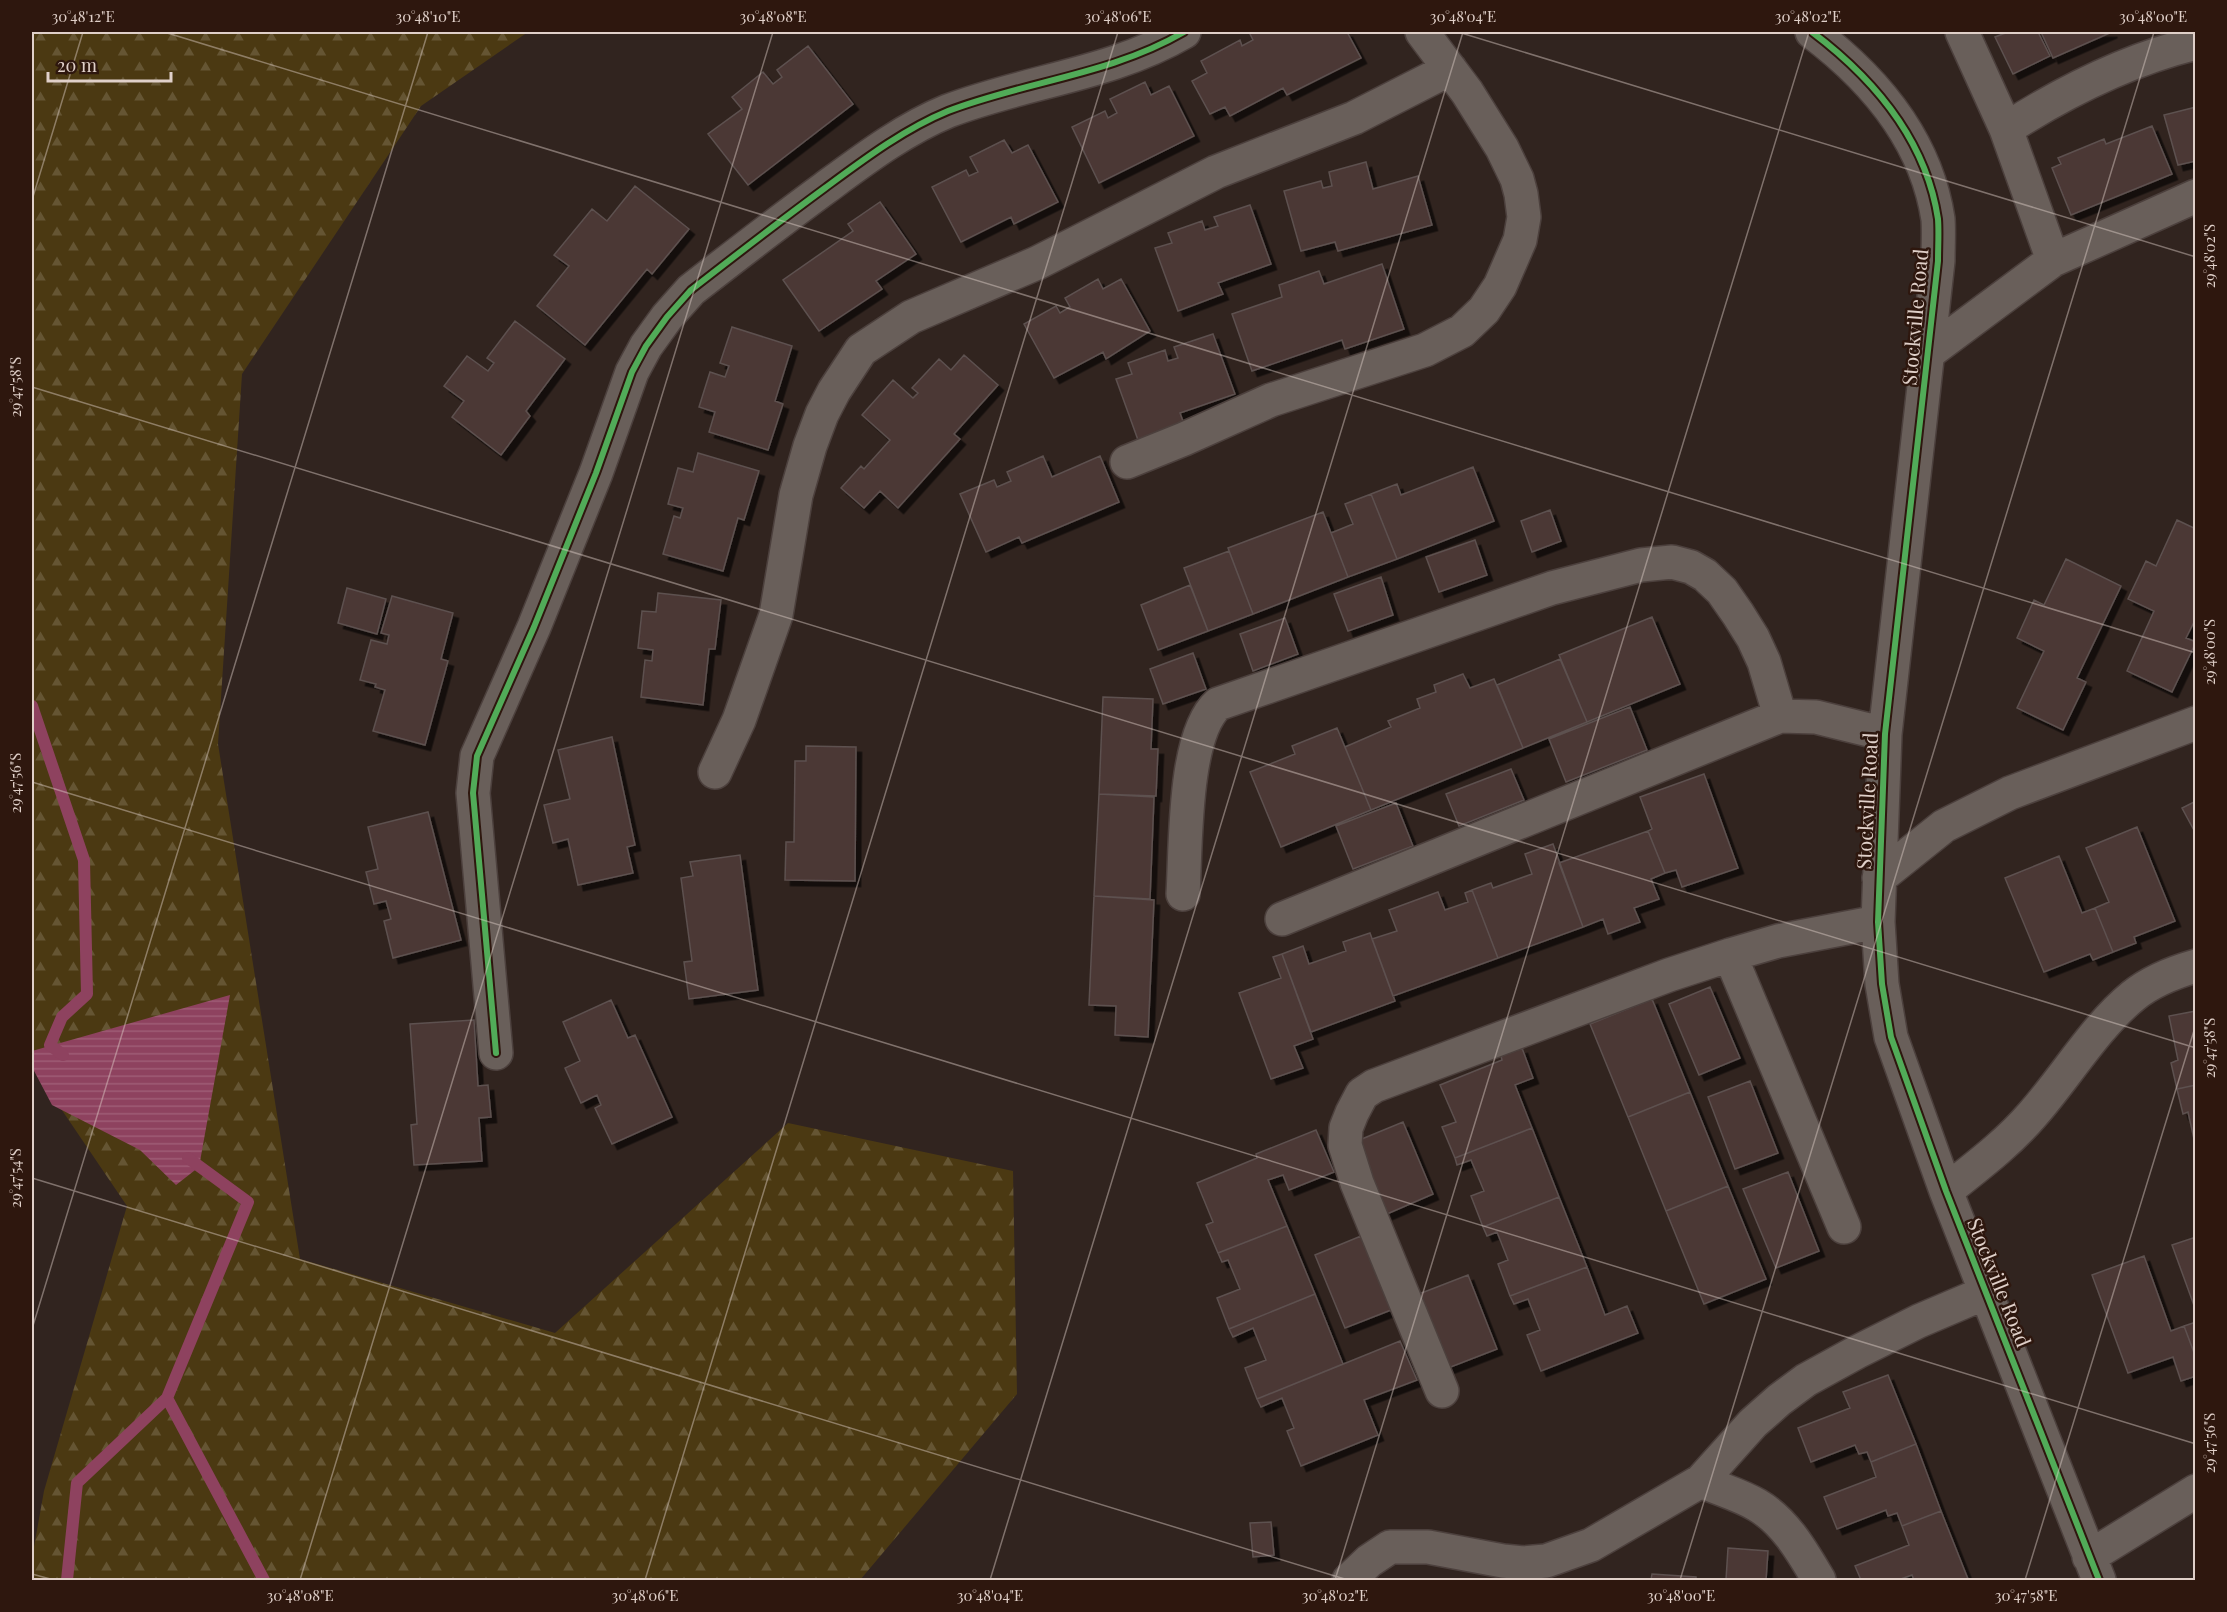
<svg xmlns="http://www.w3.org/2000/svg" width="2227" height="1612" font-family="'Playfair Display',serif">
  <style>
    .forest { fill: url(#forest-firs) }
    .water { fill: url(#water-rules) }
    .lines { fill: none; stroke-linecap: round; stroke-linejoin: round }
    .stream { stroke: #8e425f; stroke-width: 12 }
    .building { fill: #4c3736; stroke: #5d514f; stroke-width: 1.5; filter: url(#shadow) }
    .minor-casing { stroke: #4c403d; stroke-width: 36 }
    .minor { stroke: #695f5a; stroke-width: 33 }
    .cycleway-casing { stroke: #2e170e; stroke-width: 10 }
    .cycleway { stroke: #51ab58; stroke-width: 6 }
    .ticks { fill: none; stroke: #e0d0c9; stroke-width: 1.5; stroke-opacity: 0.45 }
    .labels { text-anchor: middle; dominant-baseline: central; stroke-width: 5; stroke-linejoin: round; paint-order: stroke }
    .street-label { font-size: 20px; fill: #e0d0c9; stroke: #2e170e }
    .neatline { fill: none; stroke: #e0d0c9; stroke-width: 2 }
    .ticks-label { font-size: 15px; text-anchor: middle; fill: #e0d0c9 }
  </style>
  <defs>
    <pattern id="forest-firs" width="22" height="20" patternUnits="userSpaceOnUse" patternTransform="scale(1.5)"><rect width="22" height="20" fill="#4b3912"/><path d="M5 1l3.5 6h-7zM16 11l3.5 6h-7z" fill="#655533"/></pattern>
    <pattern id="water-rules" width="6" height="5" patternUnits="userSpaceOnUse" patternTransform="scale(1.5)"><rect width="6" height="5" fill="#8e425f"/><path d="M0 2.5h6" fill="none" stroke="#9e5c75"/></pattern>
    <filter id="shadow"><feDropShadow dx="5.5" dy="5.5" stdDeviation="0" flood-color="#0009"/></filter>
  </defs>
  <rect width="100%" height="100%" fill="#31241f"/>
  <path class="forest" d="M32,32H528L421,106L242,374L218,744L300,1259L555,1333L788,1123L1013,1171L1017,1394L860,1580H32V1558L44,1491L127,1206L32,1066Z"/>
  <path class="water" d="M230,995L199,1167L176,1185L140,1150L52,1105L32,1067V1051Z"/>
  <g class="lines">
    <path class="stream" d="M32,706L84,860L87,994L62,1017L50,1045L63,1055
      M167,1398L264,1580
      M67,1580L77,1483L167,1398L248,1202L188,1158"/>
  </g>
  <path class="building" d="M1249,32H1347L1361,58L1287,95L1283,88L1230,116L1225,107L1210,114L1192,81L1207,73L1201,61L1240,40L1242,46L1253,40Z
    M2008,32H2038L2050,56L2013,74L1995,37Z
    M2041,32H2112L2053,58Z
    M808,46L853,104L748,185L708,134L742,109L732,97L763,72L773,84L782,77L777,70Z
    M1145,82L1151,95L1169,86L1194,136L1099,183L1072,127L1105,111L1108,118L1117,113L1110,99Z
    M2196,107V161L2178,165L2164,115Z
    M2152,126L2172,174L2071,215L2052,168L2061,164L2058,158L2104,139L2106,144Z
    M1004,140L1012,153L1028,145L1058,202L1014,224L1011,217L961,242L932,187L966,170L969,176L978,172L970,157Z
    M1366,162L1373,189L1418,176L1432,225L1338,251L1335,242L1301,251L1284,191L1321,181L1323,188L1332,186L1329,172Z
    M635,186L689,229L652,274L647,269L585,345L537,306L569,266L554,255L592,209L607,221Z
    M880,202L916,254L876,281L882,289L819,331L783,280L853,231L848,224Z
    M1250,205L1271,264L1218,283L1223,294L1178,311L1155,248L1172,243L1168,233L1202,221L1205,230L1218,226L1214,217Z
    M1382,264L1404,329L1345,349L1342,340L1252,371L1232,314L1282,297L1279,285L1319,271L1324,284Z
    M1098,279L1103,289L1121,279L1150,331L1106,359L1103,352L1054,378L1024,324L1056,306L1060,313L1070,307L1065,298Z
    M515,321L565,359L526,411L530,416L501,455L452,417L464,401L444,386L467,356L488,371L494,363L487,358Z
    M732,327L792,346L775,401L783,404L768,450L709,432L715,412L699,407L710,372L725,377L729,366L720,363Z
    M1213,334L1235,394L1180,413L1184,424L1138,440L1116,379L1132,374L1128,363L1165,350L1168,361L1178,358L1174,347Z
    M964,355L998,385L954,434L960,439L898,508L880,491L864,508L841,488L861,466L864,469L890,440L862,415L893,380L913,398L918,393L912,388L939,359L951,370Z
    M698,453L759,471L744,520L738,518L723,571L663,554L674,516L680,518L683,508L668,504L678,468L693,472Z
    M1043,456L1052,477L1100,456L1119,502L1022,543L1019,537L986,552L960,494L994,480L997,487L1011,481L1007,472Z
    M1473,467L1494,521L1397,559L1371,494L1397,484L1401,495Z
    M1371,494L1397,559L1348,577L1331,533L1353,524L1345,504Z
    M1550,510L1561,541L1532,552L1521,521Z
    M1323,512L1348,577L1253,614L1228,548Z
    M2177,520L2196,529V618L2186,638L2196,642L2172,692L2127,671L2154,611L2128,599L2146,561L2156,566Z
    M1475,540L1487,575L1439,592L1426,557Z
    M1229,551L1253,614L1208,631L1184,568Z
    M2066,559L2121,586L2077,678L2086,682L2063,730L2017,708L2044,651L2017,638L2034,600L2044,605Z
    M1381,577L1393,615L1348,631L1334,594Z
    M1190,585L1208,631L1158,650L1141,605Z
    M347,588L386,599L377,634L338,623Z
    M658,593L721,600L715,649H709L703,705L641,697L645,660L652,661L653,650L638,648L642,611L656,612Z
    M392,596L453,613L441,659L448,661L425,745L373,731L385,690L375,687L376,684L360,680L371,640L387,644L389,635L381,633Z
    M1652,617L1680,684L1587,722L1559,655Z
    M1285,618L1298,654L1253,671L1240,634Z
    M1193,653L1206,689L1163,704L1150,669Z
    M1560,659L1587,722L1523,748L1497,685Z
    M1463,674L1470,688L1494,679L1523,748L1371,810L1345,747L1391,727L1388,721L1420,708L1417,699L1436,692L1434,685Z
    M1103,697L1153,699L1151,749H1158L1156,796L1099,794Z
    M1630,707L1647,750L1566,782L1549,739Z
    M1337,728L1371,810L1281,847L1250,772L1295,754L1292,746Z
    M612,737L635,845L627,847L633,873L578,885L568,839L553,843L544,805L570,799L558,750Z
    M806,746L856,747L855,881L785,880L786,842H794L795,761H806Z
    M1511,769L1524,800L1459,826L1446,794Z
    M1704,774L1738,868L1682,887L1676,870L1665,873L1648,831L1652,829L1640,797Z
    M1099,794L1154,797L1150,899L1094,896Z
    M2196,801V834L2182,808Z
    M1396,803L1413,846L1353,869L1336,826Z
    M428,812L461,940L393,958L384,921L391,919L386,901L374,904L366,872L378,869L368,827Z
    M2137,827L2175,921L2134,937L2136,943L2113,952L2095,908L2109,902L2086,848Z
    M1648,831L1665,873L1651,879L1659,899L1634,908L1640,922L1608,934L1603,919L1583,927L1559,863Z
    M1553,844L1583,927L1498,958L1472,890L1491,883L1493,888L1532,874L1525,854Z
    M740,855L758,990L689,999L684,962L692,961L681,878L693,876L690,862Z
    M2059,856L2082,913L2095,908L2113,952L2093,960L2090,954L2044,972L2005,878Z
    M1472,890L1498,958L1393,996L1372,939L1397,931L1389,910L1438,892L1445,910L1468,902L1465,893Z
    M1094,896L1154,900L1148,1037L1115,1035L1116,1006L1089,1005Z
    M1370,933L1395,1001L1311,1032L1282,954L1303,946L1309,964L1346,951L1343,942Z
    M1282,954L1313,1039L1294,1046L1303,1068L1271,1079L1239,993L1281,978L1273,957Z
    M1710,987L1740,1058L1699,1075L1669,1004Z
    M1652,999L1690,1092L1628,1117L1590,1024Z
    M611,1000L628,1038L635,1035L672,1117L612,1144L595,1108L601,1105L597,1095L581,1103L565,1068L580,1061L563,1022Z
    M2196,1011V1085L2177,1089L2171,1063L2178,1060L2169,1016Z
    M474,1020L478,1086L488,1085L491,1117L479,1118L482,1161L414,1165L411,1125L417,1124L410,1024Z
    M1522,1048L1533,1078L1515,1085L1532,1128L1455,1158L1442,1127L1456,1122L1440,1085L1502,1060L1501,1056Z
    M1750,1081L1778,1153L1735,1169L1708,1097Z
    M2196,1085V1148L2188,1112L2183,1114L2177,1089Z
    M1690,1092L1728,1186L1666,1211L1628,1117Z
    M1403,1122L1433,1194L1387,1214L1357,1141Z
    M1532,1128L1559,1197L1483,1227L1471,1196L1484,1191L1471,1160L1457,1165L1455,1158Z
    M1316,1130L1334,1172L1289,1190L1283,1175L1268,1180L1287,1226L1218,1253L1206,1225L1213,1222L1197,1183L1257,1158L1256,1154Z
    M1788,1172L1819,1251L1776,1268L1743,1189Z
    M1728,1186L1766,1279L1704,1304L1666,1211Z
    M1559,1197L1587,1267L1510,1296L1498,1264L1508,1260L1497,1232L1487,1236L1483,1227Z
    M1287,1226L1315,1294L1229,1329L1217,1298L1240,1289L1228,1260L1222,1262L1218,1253Z
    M1361,1236L1391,1310L1345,1328L1315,1255Z
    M2196,1237V1311L2172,1245Z
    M2144,1256L2171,1331L2184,1326L2196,1358V1376L2181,1381L2173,1357L2128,1373L2092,1275Z
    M1587,1267L1605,1315L1627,1306L1638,1333L1541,1371L1527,1335L1540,1330L1528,1299L1514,1304L1510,1296Z
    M1468,1275L1497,1349L1448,1368L1419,1294Z
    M1315,1294L1343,1364L1257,1399L1245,1368L1266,1360L1253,1328L1233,1337L1229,1329Z
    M2196,1322V1358L2184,1326Z
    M1400,1341L1417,1380L1364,1400L1378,1435L1301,1466L1287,1431L1294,1428L1282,1398L1261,1407L1257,1399Z
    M1888,1375L1916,1444L1871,1462L1867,1452L1859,1454L1855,1445L1811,1462L1798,1428L1850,1408L1843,1392Z
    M1916,1444L1941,1511L1902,1526L1897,1513L1888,1516L1886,1510L1837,1529L1824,1497L1876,1477L1871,1462Z
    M1941,1511L1968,1579L1914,1580L1912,1575L1898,1580H1861L1855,1566L1909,1545L1902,1526Z
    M1271,1522L1274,1555L1253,1557L1250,1523Z
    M1728,1548L1768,1551L1766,1580H1726Z
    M1652,1574L1696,1577V1580H1651Z"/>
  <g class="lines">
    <defs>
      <path id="minor" d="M1812,32C1873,78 1926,140 1938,219C1939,232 1938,247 1938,261L1885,734L1878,922L1882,984L1891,1037L1946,1191L2099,1580
        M2006,129C2065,91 2127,60 2196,43
        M2053,260L2196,196
        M1928,353L2053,260L2006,129L1962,32
        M1127,462L1184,439L1271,400L1425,350L1462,331L1484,310L1500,286L1520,240L1524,217L1521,194L1517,179L1502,148L1467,92L1422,32
        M715,772L739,720L776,615L796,495L810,446L822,414L834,391L861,350L911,317L1037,263L1216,172L1354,118L1450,69
        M1879,878L1944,826L2010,793L2196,723
        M1183,894C1186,847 1183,735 1218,704L1552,588L1641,565L1672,562L1691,567L1705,575L1722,591L1738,614L1753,638L1764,662L1780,716
        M1282,919L1780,716L1816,717L1885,734
        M1730,955L1844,1227
        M496,1053L473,793L477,756L481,747L534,627L596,473L632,372L646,346L667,317L691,290C736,255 780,221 825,188C863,160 904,129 948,111C1026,81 1110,75 1184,32
        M1946,1191C1976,1167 2007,1144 2032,1115C2065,1078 2095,1027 2133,996C2150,982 2175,972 2196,966
        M1442,1391L1357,1183L1345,1145L1346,1128L1352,1113L1362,1094L1374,1086L1669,975L1730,955L1778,941L1878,922
        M1701,1481C1719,1489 1740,1495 1757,1505C1786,1522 1803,1553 1819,1580
        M2089,1557L2196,1491
        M1349,1580L1369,1561L1390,1547H1428L1503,1561L1523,1563L1546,1561L1591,1545L1701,1481L1753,1423L1779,1400L1806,1380L1857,1352L1919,1321L1987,1292"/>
    </defs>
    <use href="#minor" class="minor-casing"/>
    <use href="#minor" class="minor"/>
    <defs>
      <path id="cycleway" d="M1812,32C1873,78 1926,140 1938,219C1939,232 1938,247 1938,261L1885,734L1878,922L1882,984L1891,1037L1946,1191L2099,1580
        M496,1053L473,793L477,756L481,747L534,627L596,473L632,372L646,346L667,317L691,290C736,255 780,221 825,188C863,160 904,129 948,111C1026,81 1110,75 1184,32"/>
    </defs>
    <use href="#cycleway" class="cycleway-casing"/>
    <use href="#cycleway" class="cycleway"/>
  </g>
  <path class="ticks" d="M164,32L2196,653M1458,32L2196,257M32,200L83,32M32,387L2196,1048M32,782L2196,1444M32,1178L1348,1580M32,1329L428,32M32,1574L54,1580M300,1580L773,32M645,1580L1118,32M990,1580L1463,32M1335,1580L1809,32M1680,1580L2154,32M2025,1580L2196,1024"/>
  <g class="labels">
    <g class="street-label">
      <text transform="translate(1914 317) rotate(-85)">Stockville Road</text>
      <text transform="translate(1866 801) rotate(-87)">Stockville Road</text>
      <text transform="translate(2000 1282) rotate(68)">Stockville Road</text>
    </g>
  </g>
  <rect width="2227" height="1612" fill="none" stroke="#2e170e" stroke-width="66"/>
  <path d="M48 72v9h123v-9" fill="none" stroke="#e0d0c9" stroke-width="3"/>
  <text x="57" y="72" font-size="18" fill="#e0d0c9" stroke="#2e170e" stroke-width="4.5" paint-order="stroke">20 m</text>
  <rect x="33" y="33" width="2161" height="1546" class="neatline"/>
  <g class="ticks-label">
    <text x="83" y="22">30°48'12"E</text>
    <text x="428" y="22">30°48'10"E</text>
    <text x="773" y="22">30°48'08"E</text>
    <text x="1118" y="22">30°48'06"E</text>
    <text x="1463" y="22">30°48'04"E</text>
    <text x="1808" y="22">30°48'02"E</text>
    <text x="2153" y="22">30°48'00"E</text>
    <text transform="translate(2210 256) rotate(-90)" y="5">29°48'02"S</text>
    <text transform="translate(16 387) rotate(-90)" y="5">29°47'58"S</text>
    <text transform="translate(2210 652) rotate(-90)" y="5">29°48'00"S</text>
    <text transform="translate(16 783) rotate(-90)" y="5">29°47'56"S</text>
    <text transform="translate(2210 1048) rotate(-90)" y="5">29°47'58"S</text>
    <text transform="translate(16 1178) rotate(-90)" y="5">29°47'54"S</text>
    <text transform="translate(2210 1443) rotate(-90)" y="5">29°47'56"S</text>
    <text x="300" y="1601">30°48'08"E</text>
    <text x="645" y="1601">30°48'06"E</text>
    <text x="990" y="1601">30°48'04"E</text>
    <text x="1335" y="1601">30°48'02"E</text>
    <text x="1681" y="1601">30°48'00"E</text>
    <text x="2026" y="1601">30°47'58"E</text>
  </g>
</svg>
